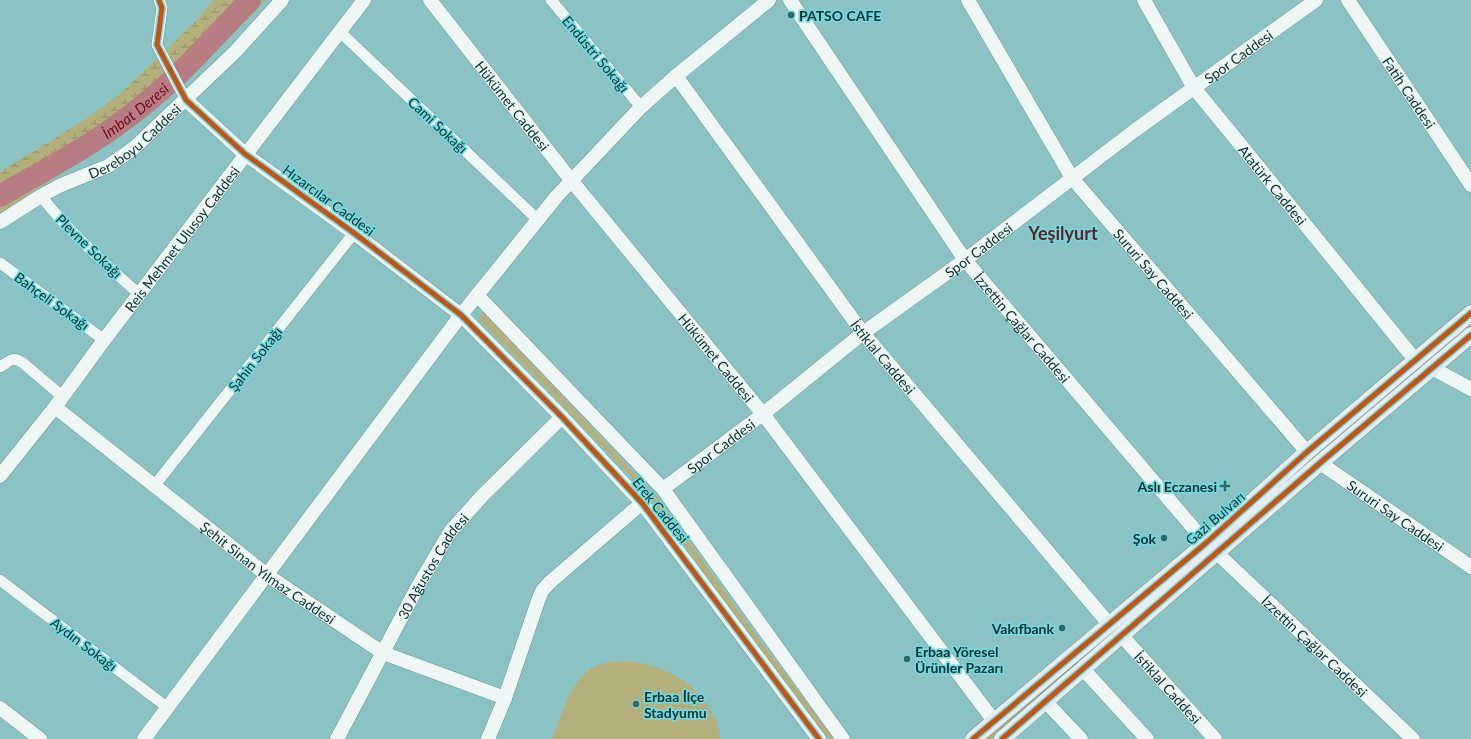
<svg xmlns="http://www.w3.org/2000/svg" width="1471" height="739" font-family="Lato,sans-serif">
  <style>
    .grass { fill: #b4b07c }
    .wetland { fill: url(#wetland-marsh) }
    .lines { fill: none; stroke-linecap: round; stroke-linejoin: round }
    .river { stroke: #b87d82; stroke-width: 22 }
    .minor-casing { stroke: #679596; stroke-width: 12 }
    .tertiary-casing { stroke: #679596; stroke-width: 15 }
    .secondary-casing { stroke: #679596; stroke-width: 17 }
    .minor { stroke: #eef6f6; stroke-width: 11 }
    .tertiary { stroke: #eef6f6; stroke-width: 14 }
    .secondary { stroke: #e6ecef; stroke-width: 16 }
    .cycleway-casing { stroke: #73d9dc; stroke-width: 8 }
    .cycleway { stroke: #c65312; stroke-width: 5 }
    .poi-dot { fill: #336566; stroke: #73d9dc; stroke-width: 1.5 }
    .labels { text-anchor: middle; dominant-baseline: central; stroke-width: 3.5; stroke-linejoin: round; paint-order: stroke }
    .poi-label { font-size: 14px; font-weight: bold; fill: #033234; stroke: #73d9dc; text-anchor: start }
    .street-label { font-size: 14px; fill: #033234; stroke: #73d9dc }
    .water-label { font-size: 15px; font-style: italic; fill: #71091f; stroke: #73d9dc }
    .district-label { font-size: 18px; font-weight: bold; fill: #641e25; stroke: #73d9dc }
  </style>
  <defs>
    <pattern id="wetland-marsh" width="20" height="14" patternUnits="userSpaceOnUse"><rect width="20" height="14" fill="#b4b07c"/><path d="M1 5h8M5 5V1M11 12h8M15 12V8" fill="none" stroke="#909066"/></pattern>
  </defs>
  <rect width="100%" height="100%" fill="#8bc3c4"/>
  <path class="grass" d="M484,313L658,498L742,616L834,739H830L811,718L728,607L674,530L640,486L478,318Z
    M1471,322V326L1402,384L991,739H986L1330,440Z
    M628,661C664,665 697,682 713,715C717,722 720,731 720,739H552C563,713 571,674 601,664C609,661 620,662 628,661Z"/>
  <path class="wetland" d="M214,0H265L249,18L203,63L151,111L129,130L0,213V172L83,121L119,95L192,25Z"/>
  <g class="lines">
    <path class="river" id="s1" d="M0,196C44,170 92,146 132,114C176,81 212,39 250,0"/>
    <defs>
      <path id="minor" d="M159,0L162,8L157,45L186,100
        M551,0L641,107
        M339,31L537,219
        M41,196C70,233 104,263 139,294
        M0,263L104,340
        M0,367C10,361 12,356 23,363L63,397
        M155,485L354,233
        M0,580L168,708"/>
      <g id="tertiary">
        <path id="s2" d="M430,0L571,180L763,414L994,721"/>
        <path id="s3" d="M790,0L965,260L1206,543"/>
        <path id="s4" d="M968,0L1072,178L1307,452"/>
        <path id="s5" d="M1144,0L1194,88L1235,138L1416,361"/>
        <path id="s6" d="M1348,0L1471,185"/>
        <path id="s7" d="M676,76L863,333L1109,624"/>
        <path d="M186,100L245,154L354,233L461,315L562,417L642,503L819,739"/>
        <path id="s8" d="M0,222L41,196L59,186L108,166L134,148L235,52L282,0"/>
        <path d="M477,295L663,489L843,739"/>
        <path d="M1432,368L1471,389"/>
        <path id="s9" d="M55,407L267,575L383,653L505,698"/>
        <path id="s10" d="M1320,463L1471,567"/>
        <path id="s11" d="M0,476L55,407L104,340L364,0"/>
        <path id="s12" d="M663,489L763,414L863,333L965,260L1134,131L1316,0"/>
        <path id="s13" d="M1217,553L1413,739"/>
        <path id="s14" d="M1122,636L1215,739"/>
        <path d="M1083,669L1147,739"/>
        <path d="M1045,701L1081,739"/>
        <path d="M0,708L40,739"/>
        <path d="M144,739L461,315L557,196L641,107L676,76L769,0"/>
        <path id="s15" d="M337,739L418,586L450,532L482,496L562,417"/>
        <path d="M488,739L505,698L538,601L542,591L549,583L642,503"/>
      </g>
      <path id="secondary" d="M973,739L1206,543L1307,452L1471,313
        M1002,739L1320,463L1471,335"/>
    </defs>
    <use href="#minor" class="minor-casing"/>
    <use href="#tertiary" class="tertiary-casing"/>
    <use href="#secondary" class="secondary-casing"/>
    <use href="#minor" class="minor"/>
    <use href="#tertiary" class="tertiary"/>
    <use href="#secondary" class="secondary"/>
    <defs>
      <path id="cycleway" d="M159,0L162,8L157,45L186,100L245,154L354,233L461,315L562,417L642,503L819,739
        M973,739L1206,543L1307,452L1471,313
        M1002,739L1320,463L1471,335"/>
    </defs>
    <use href="#cycleway" class="cycleway-casing"/>
    <use href="#cycleway" class="cycleway"/>
  </g>
  <g class="poi-dot">
    <circle cx="791" cy="15" r="4"/>
    <path d="M1223 480h4v4h4v4h-4v4h-4v-4h-4v-4h4z"/>
    <circle cx="1164" cy="538" r="4"/>
    <circle cx="1062" cy="628" r="4"/>
    <circle cx="907" cy="659" r="4"/>
    <circle cx="636" cy="704" r="4"/>
  </g>
  <g class="labels">
    <g class="poi-label">
      <text x="799" y="15">PATSO CAFE</text>
      <text x="1217" y="486" text-anchor="end">Aslı Eczanesi</text>
      <text x="1156" y="538" text-anchor="end">Şok</text>
      <text x="1054" y="628" text-anchor="end">Vakıfbank</text>
      <text x="915" y="651">Erbaa Yöresel<tspan x="915" dy="16">Ürünler Pazarı</tspan></text>
      <text x="644" y="696">Erbaa İlçe<tspan x="644" dy="16">Stadyumu</tspan></text>
    </g>
    <g class="street-label">
      <text transform="translate(596 54) rotate(50)">Endüstri Sokağı</text>
      <text stroke="none"><textPath href="#s12" startOffset="720">Spor Caddesi</textPath></text>
      <text stroke="none"><textPath href="#s6" startOffset="111">Fatih Caddesi</textPath></text>
      <text stroke="none"><textPath href="#s2" startOffset="134">Hükümet Caddesi</textPath></text>
      <text transform="translate(438 125) rotate(43)">Cami Sokağı</text>
      <text stroke="none"><textPath href="#s8" startOffset="158">Dereboyu Caddesi</textPath></text>
      <text stroke="none"><textPath href="#s5" startOffset="226">Atatürk Caddesi</textPath></text>
      <text transform="translate(329 200) rotate(36)">Hızarcılar Caddesi</text>
      <text stroke="none"><textPath href="#s11" startOffset="299">Reis Mehmet Ulusoy Caddesi</textPath></text>
      <text transform="translate(89 246) rotate(44)">Plevne Sokağı</text>
      <text stroke="none"><textPath href="#s12" startOffset="396">Spor Caddesi</textPath></text>
      <text stroke="none"><textPath href="#s4" startOffset="332">Sururi Say Caddesi</textPath></text>
      <text transform="translate(52 301) rotate(36)">Bahçeli Sokağı</text>
      <text stroke="none"><textPath href="#s3" startOffset="402">İzzettin Çağlar Caddesi</textPath></text>
      <text stroke="none"><textPath href="#s2" startOffset="458">Hükümet Caddesi</textPath></text>
      <text stroke="none"><textPath href="#s7" startOffset="349">İstiklal Caddesi</textPath></text>
      <text transform="translate(255 359) rotate(-52)">Şahin Sokağı</text>
      <text stroke="none"><textPath href="#s12" startOffset="72">Spor Caddesi</textPath></text>
      <text transform="translate(661 510) rotate(51)">Erek Caddesi</text>
      <text stroke="none"><textPath href="#s10" startOffset="92">Sururi Say Caddesi</textPath></text>
      <text transform="translate(1215 518) rotate(-41)">Gazi Bulvarı</text>
      <text stroke="none"><textPath href="#s15" startOffset="198">30 Ağustos Caddesi</textPath></text>
      <text stroke="none"><textPath href="#s9" startOffset="270">Şehit Sinan Yılmaz Caddesi</textPath></text>
      <text transform="translate(84 644) rotate(37)">Aydın Sokağı</text>
      <text stroke="none"><textPath href="#s13" startOffset="135">İzzettin Çağlar Caddesi</textPath></text>
      <text stroke="none"><textPath href="#s14" startOffset="69">İstiklal Caddesi</textPath></text>
    </g>
    <g class="water-label">
      <text stroke="none"><textPath href="#s1" startOffset="160">İmbat Deresi</textPath></text>
    </g>
    <g class="district-label">
      <text x="1063" y="233">Yeşilyurt</text>
    </g>
  </g>
</svg>
